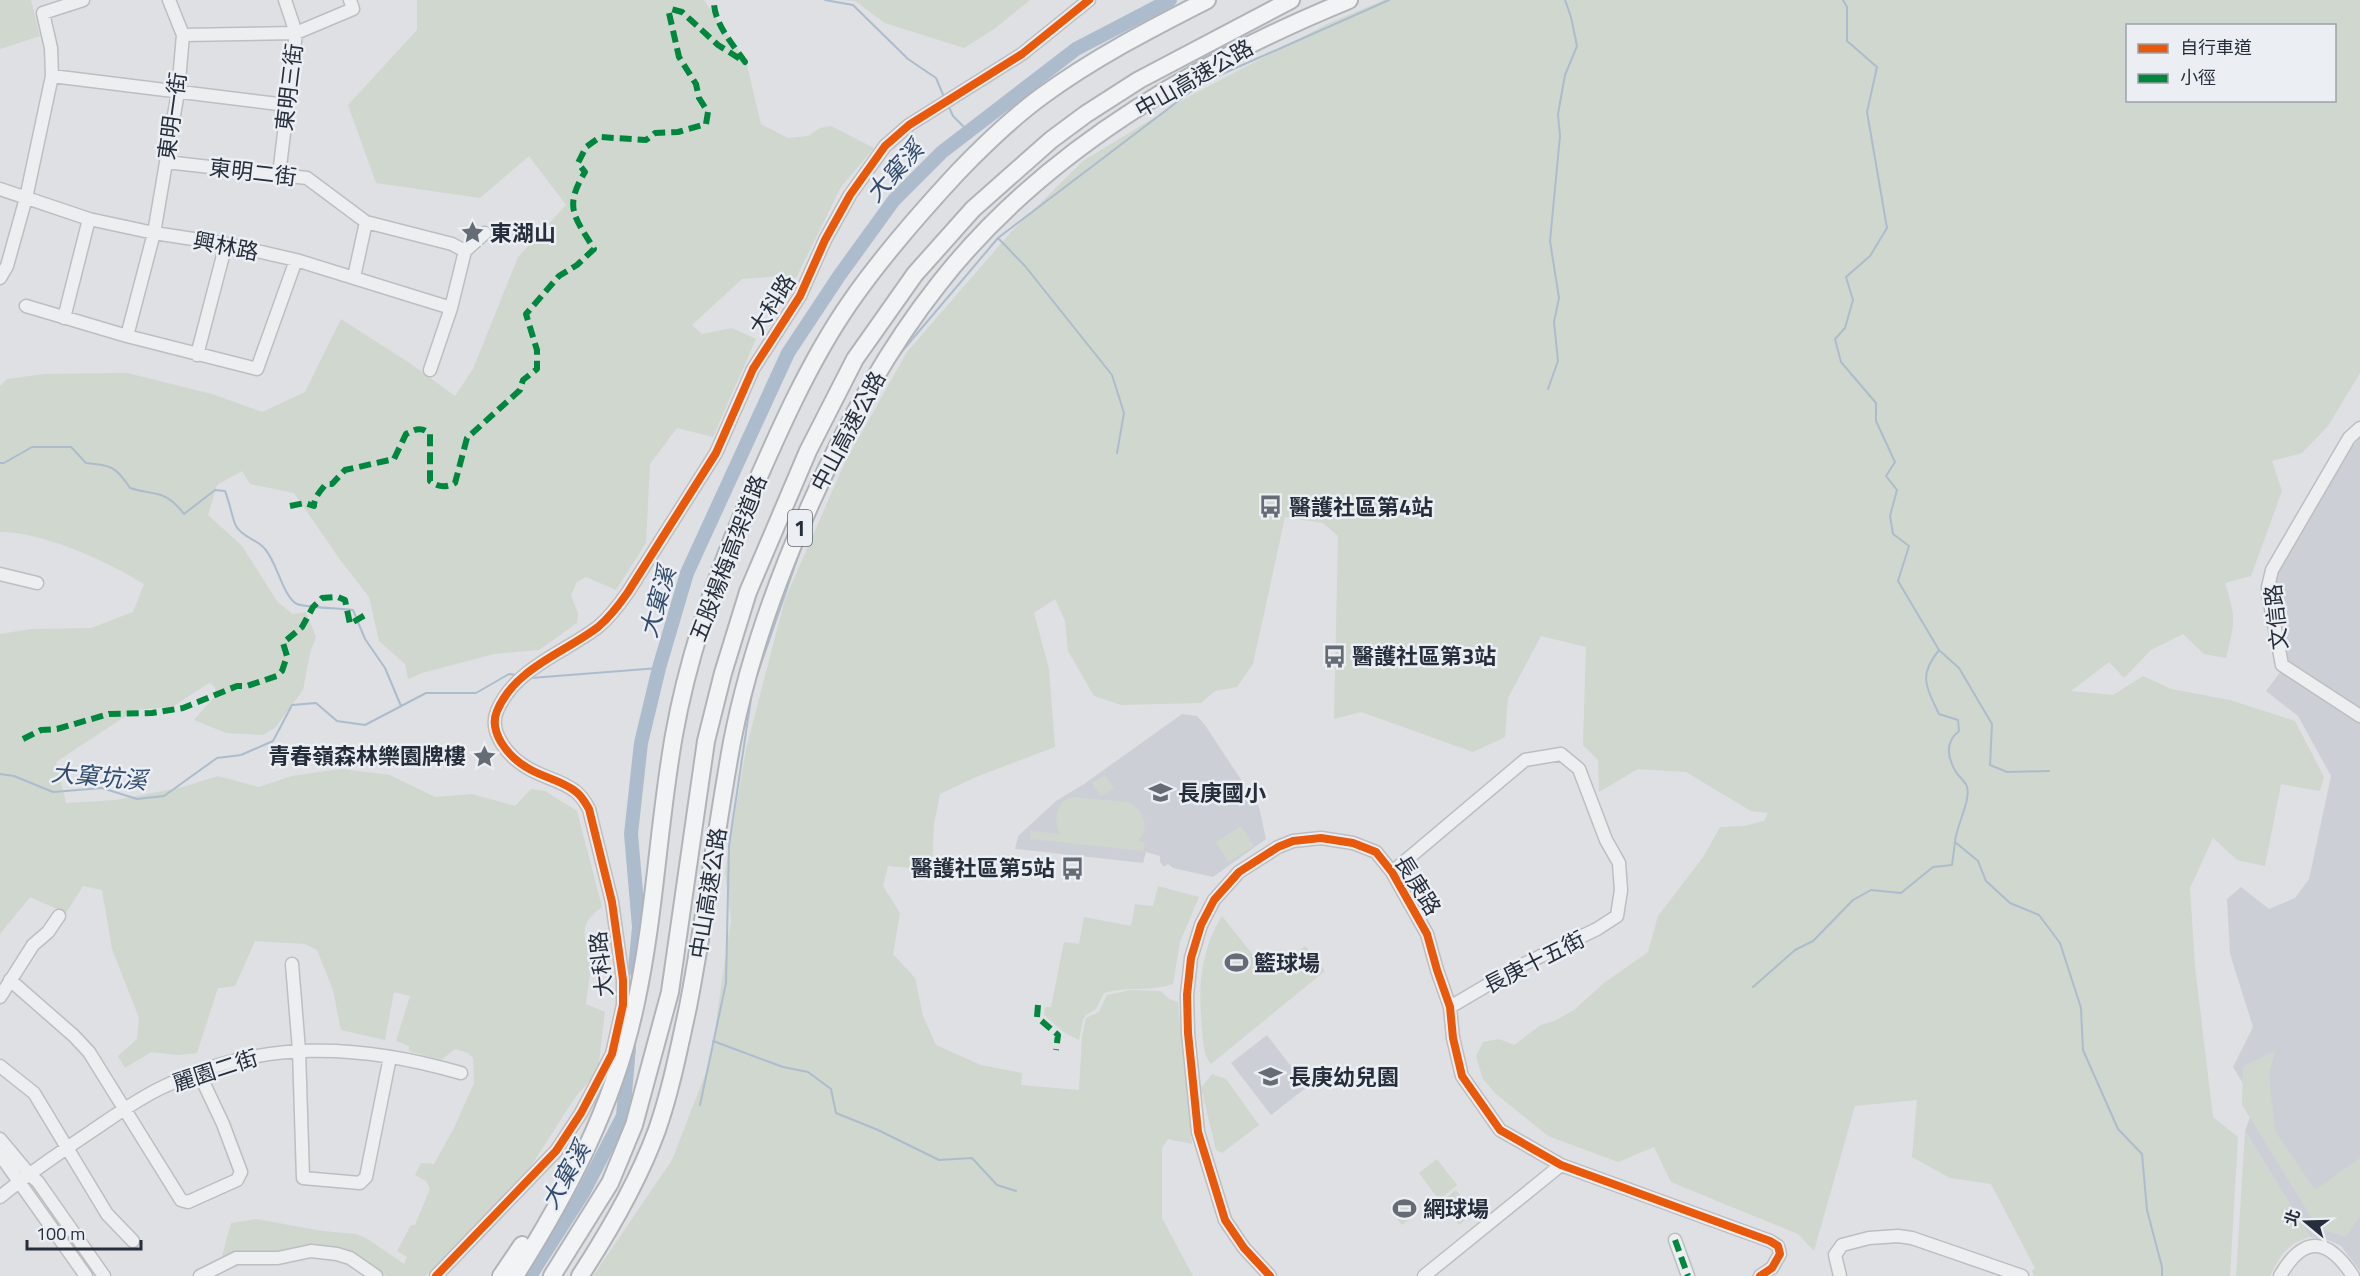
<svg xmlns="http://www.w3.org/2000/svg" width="2360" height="1276" font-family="'Titillium Web','Noto Sans TC',sans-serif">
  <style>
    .built { fill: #ccd0d6 }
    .green { fill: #cfd7ce; fill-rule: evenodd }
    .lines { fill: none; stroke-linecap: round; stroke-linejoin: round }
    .stream { stroke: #adbccd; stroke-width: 2 }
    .river { stroke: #adbccd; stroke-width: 14 }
    .minor-casing { stroke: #bcbec1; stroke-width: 15 }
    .highway-casing { stroke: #b0b3b8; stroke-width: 20 }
    .minor { stroke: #edeef0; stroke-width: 12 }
    .highway { stroke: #f2f3f4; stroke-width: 16 }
    .quiet { stroke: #00873e; stroke-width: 6; stroke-dasharray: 12 6; stroke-linecap: butt }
    .cycleway-casing { stroke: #ebeef3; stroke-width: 11 }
    .cycleway { stroke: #e8590c; stroke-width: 8 }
    .labels { text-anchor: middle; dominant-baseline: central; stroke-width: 5; stroke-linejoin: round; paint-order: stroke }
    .shield { fill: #ebeef3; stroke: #616872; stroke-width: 1.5 }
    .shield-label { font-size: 21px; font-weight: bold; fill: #262e3b }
    .street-label { font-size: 22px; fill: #262e3b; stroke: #ebeef3 }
    .poi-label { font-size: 22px; font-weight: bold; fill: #262e3b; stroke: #ebeef3; text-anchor: start }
    .water-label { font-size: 24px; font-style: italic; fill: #334c6d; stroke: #ebeef3 }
  </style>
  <rect width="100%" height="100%" fill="#dee0e3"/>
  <path class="built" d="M2360,438V1271L2341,1246L2331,1241L2310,1237L2245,1131L2255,1103L2233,1067L2253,1027L2230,954L2227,899L2241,887L2269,909L2295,898L2309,879L2331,776L2298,716L2266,691L2284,667L2283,659L2288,643L2282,638L2274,605L2272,579L2335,467Z
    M1182,714L1197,716L1205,725L1259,807L1266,839L1213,877L1173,868L1168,864L1164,867L1160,862V856L1146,852L1143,863L1015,849L1018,836L1056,801L1084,784Z
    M1267,1035L1307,1087L1271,1115L1231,1063Z"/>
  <path class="green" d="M0,0H31L40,36L0,49Z
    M417,0H704L746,61L761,124L788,138L808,136L820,128L831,126L874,148L841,187L796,278L784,276L742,279L692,325L702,334L732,328L756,339L713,437L677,428L650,464L646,543L616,590L586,577L577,582L571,595L578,614L577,623L539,650L494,654L422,673L408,679L405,664L379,641L369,597L341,561L294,493L250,484L242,471L217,485L208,515L242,546L277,601L292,614L306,612L316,637L310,653L303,690L275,728L263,735L226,733L194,720L216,695L215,687L209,683L172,707L135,710L56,762L66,803L116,800L183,787L218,776L259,787L292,776L341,769L390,775L435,797L472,794L515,806L531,789L545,791L577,811L602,907C584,920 581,929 588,950H608L604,960L591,964L586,1004L605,1012L598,1070L574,1099L531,1166L439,1264L425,1276H386L354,1255L329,1246L303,1245L278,1252L245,1251L222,1256L231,1223L256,1219L322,1231L356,1234L366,1238L404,1264L407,1257L397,1251L411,1225H415L430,1189L426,1181L415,1175L421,1163L434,1164L454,1128L474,1083L473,1058L468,1053L455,1049L441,1060L409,1051V1046L396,1041L410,996L394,992L385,1040L341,1030L333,990L317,950L305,944L255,941L235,986L218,988L197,1053L178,1055L151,1052L125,1068L118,1056L137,1039L139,1018L112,949L102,890L83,886L66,913L30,897L0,934V634L31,629L91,628L133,612L144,584C107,561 44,532 0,532V386L7,379L44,374L127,373L212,394L262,412L305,392L341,319L411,364L455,396L473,369L518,257L566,205L529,156L480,198L376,183L348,105L417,30Z
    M841,0H1030L994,29L964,48L885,23L855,1Z
    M1384,0H2360V373L2328,426L2302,453L2272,461L2282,491L2251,576L2225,583C2236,617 2235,623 2226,658L2204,654L2183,634L2151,650L2124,678L2109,662L2071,691L2113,695L2143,676L2171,689L2230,700L2295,721L2324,777L2320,791L2281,784L2265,866L2237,860L2213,838L2190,888L2195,967L2213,1117L2238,1137L2230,1276H2034L2032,1271L2035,1268L1991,1184L1950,1178L1912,1157L1917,1100L1855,1106L1814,1251L1798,1234L1671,1182L1654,1147L1618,1162L1548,1136L1496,1094L1483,1079L1476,1056L1483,1042L1499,1039L1514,1045L1541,1025L1554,1021L1574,1010L1604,983L1648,952L1658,916L1704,856L1720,827L1744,826L1764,821L1768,813L1751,811L1686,772L1638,769L1599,792L1598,760L1583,745L1586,647L1541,636L1508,698L1505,737L1473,752L1361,712L1334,719L1338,536L1323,523L1285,517L1253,664L1237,687L1215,691L1201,703L1121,705L1094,696L1068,651L1065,621L1055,599L1034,613L1049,669L1055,747L976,777L940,794L934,824L932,870L888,866L883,886L900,913L893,954L915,978L923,1016L936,1045L981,1065L1022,1073L1021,1085L1079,1090L1082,1037L1086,1018L1099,1012L1107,995L1131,990L1161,991L1169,999L1178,1002L1192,1144L1168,1139L1162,1148V1218L1193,1276H593L672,1160L710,1062L731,920L725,873L746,749L785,599L845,462L907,352L1012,231L1083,161L1188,97L1327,24ZM2128,26H2334V100H2128Z
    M1105,775L1114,788L1101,796L1092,783Z
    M1072,797L1128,802C1144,810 1151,827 1138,841L1145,842L1143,851L1030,839L1031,831L1060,834C1053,820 1055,802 1072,797Z
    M1241,826L1254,846L1228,862L1216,842Z
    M1158,886L1199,897L1180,942L1173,984C1150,992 1127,986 1104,993L1096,1009L1086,1015L1083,1019L1079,1040L1065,1033L1044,1015L1045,1007H1051L1064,942L1079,944L1084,917L1131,926L1135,904L1153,906Z
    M1222,916L1269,975L1305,946L1325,971L1211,1064C1203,1055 1203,1040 1202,1028C1198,989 1200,951 1222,916Z
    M2275,1051L2269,1075L2275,1131L2315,1190L2360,1158V1216L2346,1237L2318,1228L2242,1105L2243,1066Z
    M1212,1074L1226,1079L1259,1125L1222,1153L1216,1150L1201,1088Z
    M2245,1131L2310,1237C2286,1244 2281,1255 2270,1276H2236Z
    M1437,1159L1457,1185L1439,1200L1419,1173Z
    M33,1184L83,1252L82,1255L79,1256L29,1189Z
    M1456,1190L1474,1213L1459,1225L1441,1202Z
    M1401,1198L1415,1215L1402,1225L1389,1208Z"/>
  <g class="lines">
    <path class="stream" d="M825,0L853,5L908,59L936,78L944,97
      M1843,0L1847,7V41L1877,67L1867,112L1887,228L1870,256L1846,277L1853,300L1845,328L1835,339L1841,362L1876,403V421L1895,462L1886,476L1897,490L1890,516L1893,534L1909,546L1898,581L1939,650C1918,676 1926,686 1939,714L1958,720L1959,731C1945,742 1947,757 1956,772C1959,777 1966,782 1967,787C1971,801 1956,826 1955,842L1978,861L1986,881L2010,903L2039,915L2060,943L2081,1008L2083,1050L2118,1129L2142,1154L2147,1210L2162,1267V1276
      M948,105L953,116L968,131
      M998,238L1025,266L1112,375L1124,413L1117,453
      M898,356L998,238L1202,83L1389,0
      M1548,389L1558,361L1554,322L1559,298L1550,241L1560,136L1558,114L1565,75L1577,46L1571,17L1565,0
      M0,463H4L32,447H71L86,463C110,465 116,466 130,488C156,496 165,489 184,514L215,490L225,491C229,500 233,521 236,526C243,538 257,539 265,549C277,562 283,597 297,604C307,608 340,608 353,610L365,639L385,668L401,706
      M821,501L863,415
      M1940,651L1959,668L1992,724L1990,765L2007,772L2049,771
      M531,678L659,668
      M755,681L801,548
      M0,774L14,776L53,792L102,788L137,799L164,796L217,758L241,755L273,741L292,705L316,703L337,721L365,725L426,693H476L509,674L516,675
      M1753,987L1795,950L1813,941L1853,900L1871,890L1901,893L1933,867L1952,865L1955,842
      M713,1041L783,1067L808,1072L831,1089L836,1113L878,1130L939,1160L972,1158L997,1185L1016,1191
      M700,1105L726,983L729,846L752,692"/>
    <path class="river" d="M635,970L639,927L631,834L641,743L659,668L687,573L788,353L839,276L894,200L942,152L1076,49L1170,0
      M530,1276L583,1193L623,1116L629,1048"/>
    <defs>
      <path id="minor" d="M183,35L296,33L353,9L350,0
        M52,76L286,105
        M166,162L307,178L366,222L452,244L465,251
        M279,175L296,33L285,0
        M0,189L89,219L154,233L226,244L296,260L451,308
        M354,277L366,222
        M0,278L7,266L26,198L52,76L51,48L43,13L83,0
        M26,306L127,336L257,369L296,260
        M64,318L89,219
        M127,336L154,233L178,92L183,35L169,0
        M197,355L226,244
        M430,370L451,308L465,251L485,233
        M2360,428L2349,438L2272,570L2268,587L2269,598L2282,665L2360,716
        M0,574L37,583
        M1392,872L1525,760L1561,754L1579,769L1606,840L1619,863L1621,890L1617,916L1597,929L1518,967L1450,1007
        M292,964L299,1050L303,1178L360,1183L366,1177L390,1057
        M10,980L74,1036L89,1052L181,1200L188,1202L237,1180L241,1172L223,1124L198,1071
        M0,997L33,945L48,932L59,916
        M0,1066L34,1093L107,1214L133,1241
        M0,1139L30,1175L38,1182L104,1276
        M0,1155L86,1276
        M0,1197C28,1174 59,1153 89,1133C113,1117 137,1099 163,1087C260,1039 358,1043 461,1073
        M1675,1240L1688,1276
        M200,1276L236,1258H278L311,1251L337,1254L350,1258L376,1276
        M436,1276L556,1151L581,1113L612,1054L623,1005V980L612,902L589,809C585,802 582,796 575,791C561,780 541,777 526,767C508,756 488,732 497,711C515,668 564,653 598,627C610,617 619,605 628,592L716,453L753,369L800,296L825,240L850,195L885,146L909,125L1022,54L1089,0
        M1270,1276L1244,1248L1225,1220L1198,1132L1188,1033L1187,995L1191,958L1201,925L1214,900L1239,872L1278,847L1293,841L1321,838L1353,843L1376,852L1392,872L1427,934L1437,970L1450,1007L1453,1038L1462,1076L1500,1130L1561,1165L1770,1241L1778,1246L1780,1254L1772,1268L1760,1276
        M1424,1276L1561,1165
        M1840,1276L1835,1255L1842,1245L1869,1238L1898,1236L1912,1238L2022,1276
        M2280,1276C2304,1234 2328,1238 2353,1276"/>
      <path id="highway" d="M501,1276L522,1245
        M515,1276C568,1192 614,1105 635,1007C655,917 658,825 674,735C688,656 715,578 747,504C776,437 809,361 851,301C883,255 920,213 958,172C984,145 1012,118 1042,96C1094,58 1150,29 1207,0
        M552,1276L610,1183L634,1125L670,992L706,741L723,673L748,592L808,451L855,359L915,274L973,209L1051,140L1086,114L1139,80L1291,0
        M580,1276C610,1230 638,1182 657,1130C671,1090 679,1048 688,1007C705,919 716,830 732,742C748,660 777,579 811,503C845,426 886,351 938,285C1041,152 1195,63 1349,0"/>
    </defs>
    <use href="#minor" class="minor-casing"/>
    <use href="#highway" class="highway-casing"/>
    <use href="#minor" class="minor"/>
    <use href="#highway" class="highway"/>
    <path class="quiet" d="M290,506L305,503L314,506C314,498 320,491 326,484H332L345,470L394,459L406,434C416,429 421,426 430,434V481C438,487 446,488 455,483L467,438L520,390L523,380L537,369V350L526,314L559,276L577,265L594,249C575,217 563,208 585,172L578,163L586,147L600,137L646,140L655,133L678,132L706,124L708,112L699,98L696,84L679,57L669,13L671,9L682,12L718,45L745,62C733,44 713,23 714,0
      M23,739L41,730L57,729L109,714L152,713L183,708L237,686H247L277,676L282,671L287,656L283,643L302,627L313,607L322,598L338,597L345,600L350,624L365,615
      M1038,1005L1037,1017L1058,1035L1056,1050
      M1675,1240L1688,1276"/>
    <defs>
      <path id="cycleway" d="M436,1276L556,1151L581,1113L612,1054L623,1005V980L612,902L589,809C585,802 582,796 575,791C561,780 541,777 526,767C508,756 488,732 497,711C515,668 564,653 598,627C610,617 619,605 628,592L716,453L753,369L800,296L825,240L850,195L885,146L909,125L1022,54L1089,0
        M1270,1276L1244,1248L1225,1220L1198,1132L1188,1033L1187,995L1191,958L1201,925L1214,900L1239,872L1278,847L1293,841L1321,838L1353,843L1376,852L1392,872L1427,934L1437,970L1450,1007L1453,1038L1462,1076L1500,1130L1561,1165L1770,1241L1778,1246L1780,1254L1772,1268L1760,1276"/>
    </defs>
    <use href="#cycleway" class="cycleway-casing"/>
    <use href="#cycleway" class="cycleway"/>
  </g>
  <defs>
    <symbol id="sight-bare" viewBox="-9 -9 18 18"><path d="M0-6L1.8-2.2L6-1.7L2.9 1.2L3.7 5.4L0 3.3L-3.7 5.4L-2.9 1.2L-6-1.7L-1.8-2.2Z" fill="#666c76" stroke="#ebeef3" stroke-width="2.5" paint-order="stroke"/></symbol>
    <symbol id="bus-bare" viewBox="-9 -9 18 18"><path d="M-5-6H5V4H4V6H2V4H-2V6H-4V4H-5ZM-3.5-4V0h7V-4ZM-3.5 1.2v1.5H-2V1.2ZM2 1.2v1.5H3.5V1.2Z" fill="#666c76" stroke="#ebeef3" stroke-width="2.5" paint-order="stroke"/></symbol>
    <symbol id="school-bare" viewBox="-9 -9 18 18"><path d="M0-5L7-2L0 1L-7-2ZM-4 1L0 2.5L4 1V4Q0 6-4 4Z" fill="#666c76" stroke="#ebeef3" stroke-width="2.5" paint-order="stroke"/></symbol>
    <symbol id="stadium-bare" viewBox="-9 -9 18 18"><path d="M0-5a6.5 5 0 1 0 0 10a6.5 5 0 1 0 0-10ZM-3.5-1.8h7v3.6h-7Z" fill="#666c76" stroke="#ebeef3" stroke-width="2.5" paint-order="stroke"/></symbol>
  </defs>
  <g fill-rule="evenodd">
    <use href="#sight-bare" x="456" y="216" width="33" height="33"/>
    <use href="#bus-bare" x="1254" y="490" width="33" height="33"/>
    <use href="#bus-bare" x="1318" y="640" width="33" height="33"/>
    <use href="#sight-bare" x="468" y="740" width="33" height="33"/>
    <use href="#school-bare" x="1144" y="776" width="33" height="33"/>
    <use href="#bus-bare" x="1056" y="852" width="33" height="33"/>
    <use href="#stadium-bare" x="1220" y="946" width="33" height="33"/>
    <use href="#school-bare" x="1254" y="1060" width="33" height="33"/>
    <use href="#stadium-bare" x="1388" y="1192" width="33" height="33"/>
  </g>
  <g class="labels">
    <rect class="shield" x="788" y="510" width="24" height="36" rx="4.5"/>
    <g class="shield-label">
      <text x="800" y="528">1</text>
    </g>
    <g class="street-label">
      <text transform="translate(1194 78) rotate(-30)">中山高速公路</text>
      <text transform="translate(289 87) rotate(-83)">東明三街</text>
      <text transform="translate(172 116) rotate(-82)">東明一街</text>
      <text transform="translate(253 172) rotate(7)">東明二街</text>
      <text transform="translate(226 246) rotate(11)">興林路</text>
      <text transform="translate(772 304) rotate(-58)">大科路</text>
      <text transform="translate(848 431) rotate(-62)">中山高速公路</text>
      <text transform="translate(728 558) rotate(-69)">五股楊梅高架道路</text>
      <text transform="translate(2276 617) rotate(-96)">文信路</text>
      <text transform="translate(1418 885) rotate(58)">長庚路</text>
      <text transform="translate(708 893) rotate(-81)">中山高速公路</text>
      <text transform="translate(1534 962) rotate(-27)">長庚十五街</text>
      <text transform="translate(601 964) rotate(-96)">大科路</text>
      <text transform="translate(215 1070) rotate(-18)">麗園二街</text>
    </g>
    <g class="poi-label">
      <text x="490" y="233">東湖山</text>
      <text x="1289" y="507">醫護社區第4站</text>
      <text x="1352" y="656">醫護社區第3站</text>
      <text x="466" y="756" text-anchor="end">青春嶺森林樂園牌樓</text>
      <text x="1178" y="793">長庚國小</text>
      <text x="1055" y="868" text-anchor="end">醫護社區第5站</text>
      <text x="1254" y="963">籃球場</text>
      <text x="1289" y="1077">長庚幼兒園</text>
      <text x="1423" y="1209">網球場</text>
    </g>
    <g class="water-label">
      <text transform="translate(894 171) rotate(-48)">大窠溪</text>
      <text transform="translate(657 602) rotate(-74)">大窠溪</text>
      <text transform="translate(99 776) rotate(5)">大窠坑溪</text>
      <text transform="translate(565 1175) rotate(-60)">大窠溪</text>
    </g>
  </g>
  <rect x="2126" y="24" width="210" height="78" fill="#ebeef3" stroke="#9ca1a9" stroke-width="1.5"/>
  <rect x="2138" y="44" width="30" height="9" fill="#e8590c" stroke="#9ca1a9" stroke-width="1.5"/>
  <text x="2180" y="54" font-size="18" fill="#262e3b">自行車道</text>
  <rect x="2138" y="74" width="30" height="9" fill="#00873e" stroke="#9ca1a9" stroke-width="1.5"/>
  <text x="2180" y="84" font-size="18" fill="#262e3b">小徑</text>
  <g transform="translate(2306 1222) rotate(289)" stroke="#ebeef3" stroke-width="4.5" paint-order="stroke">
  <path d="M0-4.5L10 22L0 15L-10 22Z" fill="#262e3b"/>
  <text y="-9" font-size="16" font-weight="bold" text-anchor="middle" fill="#262e3b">北</text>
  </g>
  <path d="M27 1240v9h114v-9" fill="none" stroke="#262e3b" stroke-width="3"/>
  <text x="36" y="1240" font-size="18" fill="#262e3b" stroke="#ebeef3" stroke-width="4.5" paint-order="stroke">100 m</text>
</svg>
